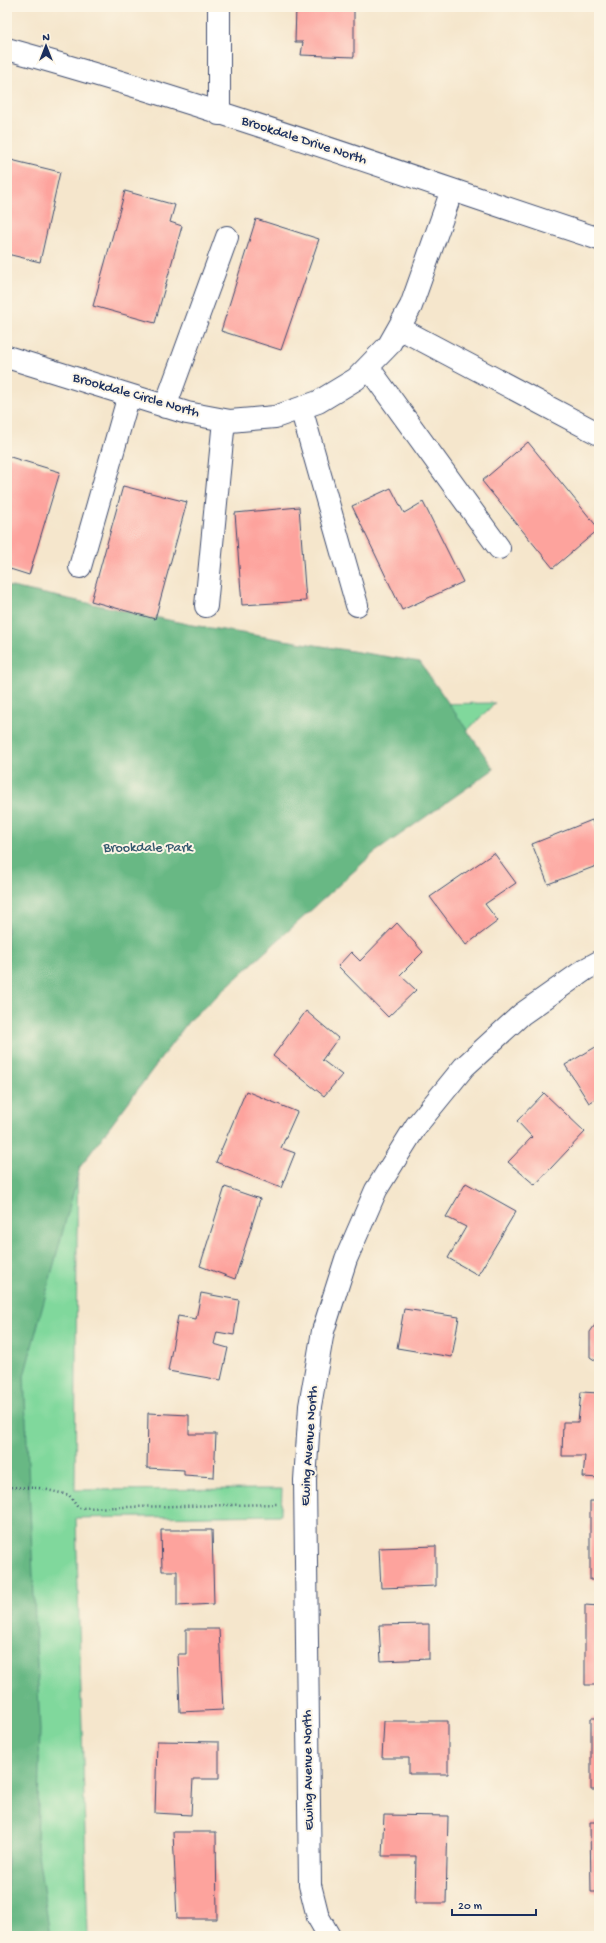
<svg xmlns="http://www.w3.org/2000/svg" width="606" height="1943" font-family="'Gochi Hand',sans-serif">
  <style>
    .green { fill: #80d89c; stroke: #4e847d }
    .forest { fill: #68b884; stroke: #427471 }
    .building { fill: #fda39d }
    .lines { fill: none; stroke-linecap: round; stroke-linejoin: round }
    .minor-casing { stroke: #3c4a6e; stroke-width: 24 }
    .path { stroke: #3c4a6e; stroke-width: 2.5; stroke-dasharray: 1 3; stroke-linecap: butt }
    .minor { stroke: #fff; stroke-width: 22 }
    .labels { text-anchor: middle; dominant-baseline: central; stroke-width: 4; stroke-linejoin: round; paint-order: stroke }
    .street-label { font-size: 14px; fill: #1b2f5e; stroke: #fcf5e5 }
    .park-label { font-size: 14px; fill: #34596e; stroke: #fcf5e5 }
  </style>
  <rect width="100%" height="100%" fill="#fcf5e5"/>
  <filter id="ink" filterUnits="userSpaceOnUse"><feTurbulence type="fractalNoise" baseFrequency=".025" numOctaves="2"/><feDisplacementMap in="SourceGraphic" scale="8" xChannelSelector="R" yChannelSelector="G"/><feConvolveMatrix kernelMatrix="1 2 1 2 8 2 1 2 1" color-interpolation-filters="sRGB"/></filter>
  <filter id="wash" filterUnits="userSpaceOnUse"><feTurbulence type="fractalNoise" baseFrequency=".012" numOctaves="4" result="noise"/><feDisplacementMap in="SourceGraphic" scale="16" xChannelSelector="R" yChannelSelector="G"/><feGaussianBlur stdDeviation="0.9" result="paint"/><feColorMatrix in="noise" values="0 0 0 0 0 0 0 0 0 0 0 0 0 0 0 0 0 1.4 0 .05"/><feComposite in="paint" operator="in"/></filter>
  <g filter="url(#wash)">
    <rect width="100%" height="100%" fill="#f5e6cc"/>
    <path class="green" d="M495,703L78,1116L75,1490L282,1489L281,1515L76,1518L88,1936H7V710Z"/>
    <path class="forest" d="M7,586L192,625L420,662L494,769L374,853L188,1022L80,1167L24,1376L40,1730L37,1847L50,1936H7Z"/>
    <g id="blocks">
      <path class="building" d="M296,7H354V57L301,55L303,42H295Z
        M7,159L60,172L40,262L7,254Z
        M125,191L175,205L170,222L182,226L155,323L93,306Z
        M256,219L319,239L281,350L221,331Z
        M528,442L599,529L553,568L482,481Z
        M7,456L60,472L29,575L7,568Z
        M123,486L187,502L155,619L91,601Z
        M391,488L404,513L423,502L463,582L402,610L352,506Z
        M299,507L306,601L242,605L235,513Z
        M592,820L599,839V865L548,884L532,844Z
        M494,853L516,883L485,904L498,921L466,945L430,897Z
        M397,923L423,952L400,975L416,990L388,1017L338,966L351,952L360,961Z
        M306,1011L338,1038L322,1060L342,1075L324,1096L273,1056Z
        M599,1045V1097L589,1103L565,1065Z
        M246,1091L297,1112L281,1148L295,1153L281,1188L216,1162Z
        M544,1093L585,1132L535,1185L508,1162L532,1137L517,1121Z
        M466,1183L516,1211L478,1275L448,1258L466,1227L446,1217Z
        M225,1187L260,1199L235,1279L200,1266Z
        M201,1293L239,1300L234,1335L217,1332L214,1344L228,1348L221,1380L168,1371L178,1316L196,1319Z
        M404,1309L459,1317L452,1357L397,1348Z
        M599,1319V1363L590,1357V1332Z
        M581,1392L599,1393V1478L583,1477L585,1456H562L563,1422H578Z
        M148,1413L189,1415V1434H216L214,1477L184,1475V1470L147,1468Z
        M590,1501H599V1580H590Z
        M161,1530H212L214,1604L177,1606V1571H162Z
        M436,1546V1586L381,1588L379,1548Z
        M585,1605L599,1606V1685H585Z
        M429,1624V1659L381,1661L379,1625Z
        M186,1629H219L223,1710L180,1712L178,1654H186Z
        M591,1718H599V1790H591Z
        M384,1721H448V1774H409V1758H382Z
        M157,1741L219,1742V1779H193L191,1815L155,1813Z
        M384,1815L448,1816L446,1903H415L416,1856H382Z
        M590,1822H599V1892H591Z
        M173,1832H216L217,1919H177Z"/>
    </g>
  </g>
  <g filter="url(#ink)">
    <use href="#blocks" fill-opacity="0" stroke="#3c4a6e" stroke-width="1"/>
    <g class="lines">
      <defs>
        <path id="minor" d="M219,7V114
          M7,49C207,104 402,174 599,239
          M399,328L599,434
          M7,357L187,413L230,421L275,417L318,402L356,379L389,345L411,306L452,190
          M368,367L499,548
          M165,407L227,237
          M301,408L357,605
          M80,567L129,395
          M206,606L224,420
          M329,1936L318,1917L310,1885L305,1480L310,1406L323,1331L346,1259L376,1190L416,1126L464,1067L522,1014L586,969L599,962"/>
      </defs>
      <use href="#minor" class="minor-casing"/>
      <path class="path" d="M7,1487L39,1488L69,1495L78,1508L279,1504"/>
      <use href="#minor" class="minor"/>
    </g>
  </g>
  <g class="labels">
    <g class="street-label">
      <text transform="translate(304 141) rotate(18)">Brookdale Drive North</text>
      <text transform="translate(136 396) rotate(16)">Brookdale Circle North</text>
      <text transform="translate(310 1446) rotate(-86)">Ewing Avenue North</text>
      <text transform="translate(309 1770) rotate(-91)">Ewing Avenue North</text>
    </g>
    <g class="park-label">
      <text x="148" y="848">Brookdale Park</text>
    </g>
  </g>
  <rect width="606" height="1943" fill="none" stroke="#fcf5e5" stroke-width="24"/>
  <g transform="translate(46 46)" stroke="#fcf5e5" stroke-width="3" paint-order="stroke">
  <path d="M0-3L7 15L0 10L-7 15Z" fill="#1b2f5e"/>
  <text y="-6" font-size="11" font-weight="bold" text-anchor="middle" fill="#1b2f5e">N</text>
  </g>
  <path d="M452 1909v6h84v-6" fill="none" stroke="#1b2f5e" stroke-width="2"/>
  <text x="458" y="1909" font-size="12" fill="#1b2f5e" stroke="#fcf5e5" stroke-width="3" paint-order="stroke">20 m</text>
</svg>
